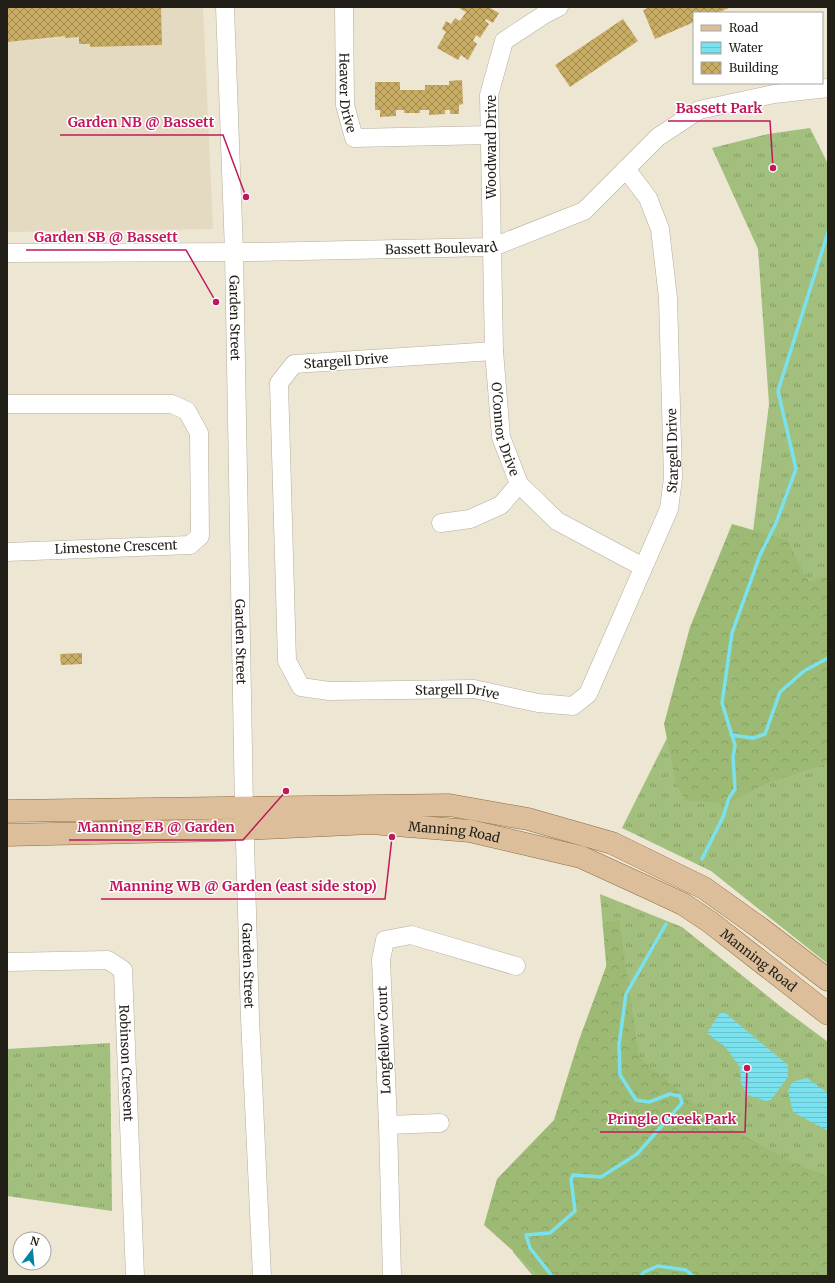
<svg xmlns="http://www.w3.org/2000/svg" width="835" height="1283" font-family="Merriweather,serif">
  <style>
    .built { fill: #e4dac1 }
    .grass { fill: url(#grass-tufts) }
    .forest { fill: url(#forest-crowns) }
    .water { fill: url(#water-rules) }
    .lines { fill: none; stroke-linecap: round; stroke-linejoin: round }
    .stream { stroke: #79e2ee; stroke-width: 3.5 }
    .building { fill: url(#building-cross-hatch) }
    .minor-casing { stroke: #b5ae9c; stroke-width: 19 }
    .major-casing { stroke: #8b6b40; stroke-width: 23 }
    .minor { stroke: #fff; stroke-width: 18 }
    .major { stroke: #dcbf9a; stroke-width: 22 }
    .labels { text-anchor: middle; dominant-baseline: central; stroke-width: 3; stroke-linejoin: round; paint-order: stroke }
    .street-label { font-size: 13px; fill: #211e17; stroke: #fff }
    .leader { fill: none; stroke: #c2185b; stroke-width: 1.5 }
    .callout-dot { fill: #c2185b; stroke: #fff; stroke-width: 1.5 }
    .callout-label { font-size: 14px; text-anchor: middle; font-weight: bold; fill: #c2185b; stroke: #fff; stroke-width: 3; stroke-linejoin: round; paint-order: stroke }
  </style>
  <defs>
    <pattern id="grass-tufts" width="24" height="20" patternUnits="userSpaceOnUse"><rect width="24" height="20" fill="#a3bf7d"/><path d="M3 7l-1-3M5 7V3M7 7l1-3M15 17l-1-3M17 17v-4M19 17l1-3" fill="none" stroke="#849b65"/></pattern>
    <pattern id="forest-crowns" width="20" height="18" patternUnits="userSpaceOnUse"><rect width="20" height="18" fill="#9dba74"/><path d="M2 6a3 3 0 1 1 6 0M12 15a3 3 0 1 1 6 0" fill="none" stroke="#879f64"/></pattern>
    <pattern id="water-rules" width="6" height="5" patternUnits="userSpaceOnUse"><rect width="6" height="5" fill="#79e2ee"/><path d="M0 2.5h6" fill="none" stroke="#68c1cb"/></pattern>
    <pattern id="building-cross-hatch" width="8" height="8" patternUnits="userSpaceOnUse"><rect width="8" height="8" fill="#c8ac63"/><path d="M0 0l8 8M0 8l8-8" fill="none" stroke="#a28b51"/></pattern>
  </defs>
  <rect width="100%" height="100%" fill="#ede6d3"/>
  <path class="built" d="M7,7H203L213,229L7,232Z"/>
  <path class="grass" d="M810,128L828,164V964L711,871L622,828L712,648L753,531L769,404L758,249L712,148L768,134Z
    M600,894L682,927L785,1010L828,1042V1276H533L513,1252L514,1212L601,1061L607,975Z
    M110,1043L112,1211L7,1196V1049Z"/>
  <path class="forest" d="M732,524L787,540L809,582L828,576V763L765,784L726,804L685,800L676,783L664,724L690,627Z
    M619,920L639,1057L713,1119L799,1166L828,1176V1276H541L484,1225L497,1179L554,1120L579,1040L607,964L603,923Z"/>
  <path class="water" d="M724,1012L788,1065V1077L771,1100L766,1101L747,1095L741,1083L740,1067L726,1048L707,1033L719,1014Z
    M807,1078L828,1093V1131L793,1112L788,1091L792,1082Z"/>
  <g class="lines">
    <path class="stream" d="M731,735L753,738L765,734L780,692L804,671L828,658
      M702,859L723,817L729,798L735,789L733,757L735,745L722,703L732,633L760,555L776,523L796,469L778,391L828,232
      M552,1276L530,1248L526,1235L550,1233L575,1211L571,1179L573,1175L601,1177L637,1154L682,1103L680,1096L670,1094L649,1102L636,1100L620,1075L619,1045L626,994L666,924
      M641,1276L644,1272L658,1266L686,1270L693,1276"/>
  </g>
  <path class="building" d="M7,7H161L162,45L90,47V44H79V37L65,38V36L7,42Z
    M460,7H491L490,8L499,13L493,23L486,19L485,21L489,24L480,38L476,35L473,41L477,44L468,60L461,55L458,60L437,48L446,32L442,29L446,21L451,24L455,18L460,21L466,12L459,8Z
    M650,7H731L717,13H694V22L655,39L643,10Z
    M623,19L638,41L570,87L555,65Z
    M462,80L463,104L459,105V114H450V110H445V114L429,115V110H420V113H404V110H396V116L380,117V110H375V82H400V90H425V85H449V81Z
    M82,653V664L61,665L60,654Z"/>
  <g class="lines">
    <defs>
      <g id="minor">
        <path id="s1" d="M225,7L234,252L244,807L250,1018L262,1276"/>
        <path id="s2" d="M344,7L345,105L354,138L490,135"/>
        <path id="s3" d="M559,7L545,14L504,41L489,95L494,351L501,437L519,484L557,521L643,567"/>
        <path id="s4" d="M7,253L255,252L493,247L584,211L658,137L699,110L774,94L828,88"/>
        <path id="s5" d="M494,351L294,364L279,383L287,661L301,687L329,691L474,689L538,703L573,706L588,694L669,509L673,478L668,298L660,229L648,198L626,169"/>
        <path d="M7,404H172L187,411L199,433L200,536L190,545L7,552"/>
        <path d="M441,523L470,519L501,505L519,484"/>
        <path id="s6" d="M7,962L108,960L123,970L135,1276"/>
        <path d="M388,1125L440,1123"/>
        <path d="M392,1276L388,1125L381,960L385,940L411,935L516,966"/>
      </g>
      <g id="major">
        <path d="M7,811L449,805L528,819L612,843L704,888L760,928L828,980"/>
        <path id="s7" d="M7,835L223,830L371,823L470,831L581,857L653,890L683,904L710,922L828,1014"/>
      </g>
    </defs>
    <use href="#minor" class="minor-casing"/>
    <use href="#major" class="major-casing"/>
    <use href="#minor" class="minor"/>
    <use href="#major" class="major"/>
  </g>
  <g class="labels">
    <g class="street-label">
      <text stroke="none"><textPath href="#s2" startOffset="86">Heaver Drive</textPath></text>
      <text transform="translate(491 147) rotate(-90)">Woodward Drive</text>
      <text stroke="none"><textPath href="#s4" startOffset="434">Bassett Boulevard</textPath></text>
      <text stroke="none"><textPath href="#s1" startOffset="311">Garden Street</textPath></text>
      <text transform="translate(346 361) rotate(-4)">Stargell Drive</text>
      <text stroke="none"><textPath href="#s3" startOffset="456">O'Connor Drive</textPath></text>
      <text stroke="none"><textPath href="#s5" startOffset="1086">Stargell Drive</textPath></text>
      <text transform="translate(116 547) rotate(-2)">Limestone Crescent</text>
      <text stroke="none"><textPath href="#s1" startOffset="635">Garden Street</textPath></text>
      <text stroke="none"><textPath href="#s5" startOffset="689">Stargell Drive</textPath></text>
      <text stroke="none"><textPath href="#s7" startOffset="448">Manning Road</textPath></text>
      <text stroke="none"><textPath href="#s7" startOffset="784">Manning Road</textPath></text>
      <text stroke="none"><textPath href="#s1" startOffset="959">Garden Street</textPath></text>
      <text transform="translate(384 1040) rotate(-92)">Longfellow Court</text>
      <text stroke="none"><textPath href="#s6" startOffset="212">Robinson Crescent</textPath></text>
    </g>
  </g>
  <path class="leader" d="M773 168L770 121H668M246 197L223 135H60M216 302L186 250H26M286 791L243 840H69M392 837L385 899H101M747 1068L745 1132H600"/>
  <g class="callout-dot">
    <circle cx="773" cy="168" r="4"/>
    <circle cx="246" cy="197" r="4"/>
    <circle cx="216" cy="302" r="4"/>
    <circle cx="286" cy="791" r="4"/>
    <circle cx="392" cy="837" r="4"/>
    <circle cx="747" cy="1068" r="4"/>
  </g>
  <g class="callout-label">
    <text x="719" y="113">Bassett Park</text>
    <text x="141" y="127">Garden NB @ Bassett</text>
    <text x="106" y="242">Garden SB @ Bassett</text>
    <text x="156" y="832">Manning EB @ Garden</text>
    <text x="243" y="891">Manning WB @ Garden (east side stop)</text>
    <text x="672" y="1124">Pringle Creek Park</text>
  </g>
  <rect width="835" height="1283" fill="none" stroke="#211e17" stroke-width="16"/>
  <rect x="693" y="12" width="130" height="72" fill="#ffffff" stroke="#a6a5a2"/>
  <rect x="701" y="25" width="20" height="6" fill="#dcbf9a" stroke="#a6a5a2"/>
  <text x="729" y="32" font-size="12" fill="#211e17">Road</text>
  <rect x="701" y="42" width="20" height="12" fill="url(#water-rules)" stroke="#a6a5a2"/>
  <text x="729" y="52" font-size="12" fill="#211e17">Water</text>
  <rect x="701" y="62" width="20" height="12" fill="url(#building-cross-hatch)" stroke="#a6a5a2"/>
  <text x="729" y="72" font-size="12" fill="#211e17">Building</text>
  <g transform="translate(32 1251) rotate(16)"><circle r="19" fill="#ffffff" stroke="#a6a5a2"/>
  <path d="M0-3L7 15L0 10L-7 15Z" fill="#0182a6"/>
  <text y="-6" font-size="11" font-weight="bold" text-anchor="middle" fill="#211e17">N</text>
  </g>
</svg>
